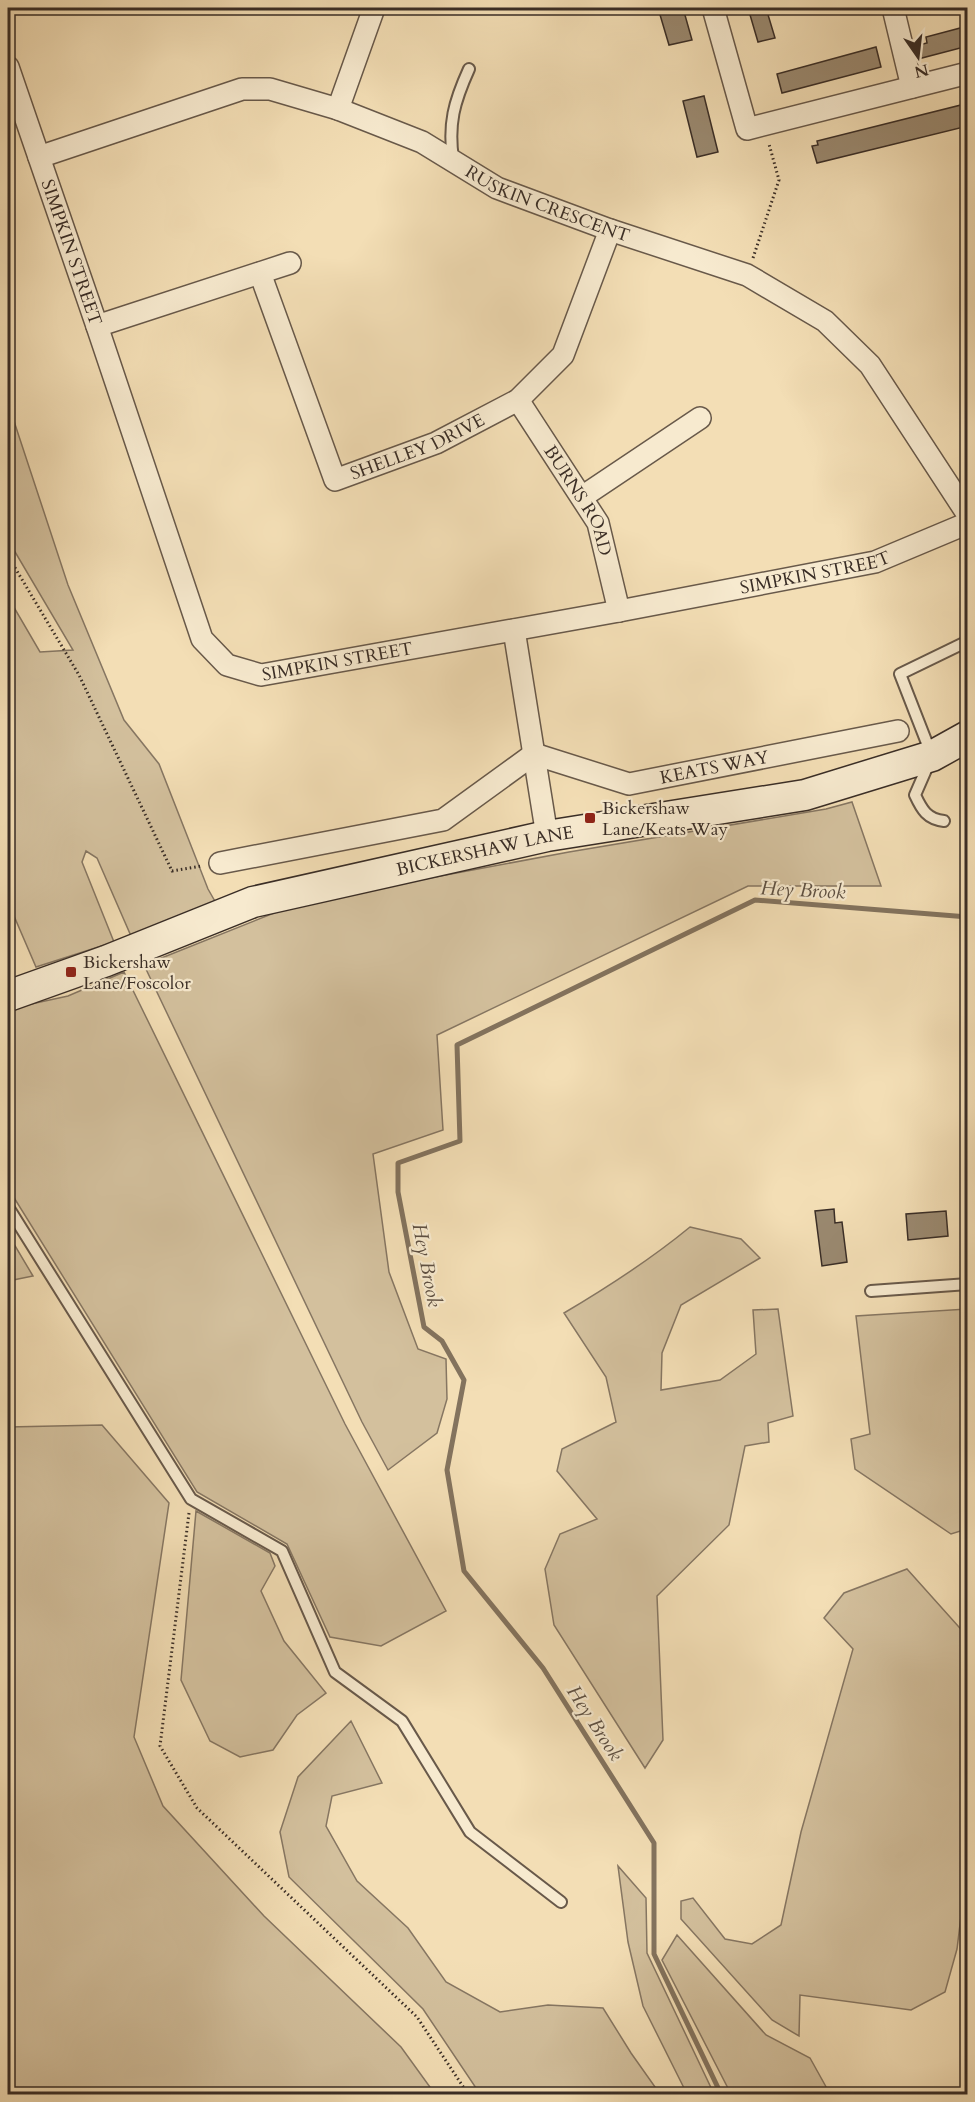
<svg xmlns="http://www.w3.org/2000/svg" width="975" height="2102" font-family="Cardo,serif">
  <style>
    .green { fill: #d3c09d; stroke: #867662; stroke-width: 1.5 }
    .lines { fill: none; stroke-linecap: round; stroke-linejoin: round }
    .stream { stroke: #83735e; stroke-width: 5 }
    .building { fill: #9a8970; stroke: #392d26; stroke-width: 1.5 }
    .service-casing { stroke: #68594a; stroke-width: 14 }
    .minor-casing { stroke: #68594a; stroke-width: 24 }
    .secondary-casing { stroke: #392d26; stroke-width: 33 }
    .path { stroke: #392d26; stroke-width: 3; stroke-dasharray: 1.5 3; stroke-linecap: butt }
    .service { stroke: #f7eacf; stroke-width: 10 }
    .minor { stroke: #f7eacf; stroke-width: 21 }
    .secondary { stroke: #f7eacf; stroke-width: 30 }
    .poi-dot { fill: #8f2418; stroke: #f7eacf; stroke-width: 2 }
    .labels { text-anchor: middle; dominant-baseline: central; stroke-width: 4.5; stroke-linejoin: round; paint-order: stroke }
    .street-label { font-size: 18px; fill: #392d26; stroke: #f7eacf }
    .poi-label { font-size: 18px; fill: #392d26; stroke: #f7eacf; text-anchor: start }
    .water-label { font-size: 20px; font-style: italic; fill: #5e5042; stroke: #f7eacf }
  </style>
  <rect width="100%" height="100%" fill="#f3deb5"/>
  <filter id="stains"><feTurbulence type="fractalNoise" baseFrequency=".00333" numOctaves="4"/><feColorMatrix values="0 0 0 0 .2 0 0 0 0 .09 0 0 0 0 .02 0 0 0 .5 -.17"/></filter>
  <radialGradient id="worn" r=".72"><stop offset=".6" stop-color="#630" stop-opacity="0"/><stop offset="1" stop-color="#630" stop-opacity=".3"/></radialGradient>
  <path class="green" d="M8,403L68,585L124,720L159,764L208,889L216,903L131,936L97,858L86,851L82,862L114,942L36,967L8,902V597L40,652L73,650L8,540Z
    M852,802L881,886H748L437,1035L443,1130L373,1154L389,1272L418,1349L446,1359L447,1399L437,1433L388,1470L362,1422L144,965L279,911L344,894L569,852L826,809Z
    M124,972L345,1424L446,1611L381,1646L330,1637L287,1544L197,1492L8,1188V1009L68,996Z
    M690,1227L741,1239L760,1258L681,1305L662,1353L661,1390L720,1380L756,1354L753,1310L778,1309L793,1416L768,1423L769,1442L745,1446L729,1525L657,1596L663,1740L645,1768L554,1625L545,1569L560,1534L597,1519L557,1471L562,1449L616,1422L606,1377L564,1313C608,1287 650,1260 690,1227Z
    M8,1234L33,1276L8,1281Z
    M967,1309V1529L951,1534L855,1469L851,1439L870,1434L856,1316Z
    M102,1425L169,1503L134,1737L163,1806L264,1916L401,2047L435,2094H8V1427Z
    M196,1511L270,1553L275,1566L261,1591L284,1641L326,1693L297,1715L273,1750L240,1757L210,1741L181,1680Z
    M907,1569L967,1636V1867L957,1949L945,1992L911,2010L800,1995L799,2036L772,2020L681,1919V1901L693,1898L725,1939L752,1944L781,1925L801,1832L853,1649L824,1618L844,1593Z
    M351,1721L382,1783L332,1796L326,1826L357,1881L408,1928L446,1982L500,2012L548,2005L603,2008L631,2053L660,2094H480L423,2009L289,1877L280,1832L298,1777Z
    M618,1866L646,1898L647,1953L714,2094H687L643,2006L628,1942Z
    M677,1935L766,2035L810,2058L830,2094H731L662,1960Z"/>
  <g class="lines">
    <path class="stream" d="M721,2094L654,1954V1843L543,1668L464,1571L447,1470L464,1380L442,1341L424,1327L398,1192V1163L460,1141L457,1045L755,900L968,917"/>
  </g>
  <path class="building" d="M658,8H683L692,40L669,45Z
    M748,8H766L775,38L758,42Z
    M964,27L968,46L918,59L915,46L927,43L926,37Z
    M876,47L881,67L782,93L777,74Z
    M704,96L718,152L697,157L683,101Z
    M961,105L963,111L968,110V126L817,163L812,146L818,145L817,141Z
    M834,1209L835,1223L842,1222L847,1262L822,1266L815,1211Z
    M946,1211L948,1236L908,1240L906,1214Z"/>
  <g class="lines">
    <defs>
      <path id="service" d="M453,159C448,124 454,102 469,69
        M944,821C927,819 922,810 915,795L932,756L900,674L968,641
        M8,1207L191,1499L282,1551L335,1672L402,1721L470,1832L561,1902
        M871,1291L968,1284"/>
      <g id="minor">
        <path d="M713,8L747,129L968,73"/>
        <path d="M893,8L912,87"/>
        <path id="s1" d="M8,67L97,326L202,639L227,665L261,675L619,611L875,562L968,523"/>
        <path d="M338,109L374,8"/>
        <path id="s2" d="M39,157L242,89H270L338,109L422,142L497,188L610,230L747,275L825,321L870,365L968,515"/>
        <path id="s3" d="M260,273L335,480L436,443L518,400L563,355L610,230"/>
        <path d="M97,326L290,263"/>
        <path id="s4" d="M518,400L598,523L619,611"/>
        <path d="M582,497L700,418"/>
        <path d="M514,630L547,836"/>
        <path id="s5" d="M220,863L443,820L534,754L629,784L898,731"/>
      </g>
      <g id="secondary">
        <path id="s6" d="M8,996L106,961L253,902L547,836L805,795L932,756L968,736"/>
      </g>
    </defs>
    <use href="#service" class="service-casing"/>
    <use href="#minor" class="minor-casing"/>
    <use href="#secondary" class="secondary-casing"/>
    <path class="path" d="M753,258L779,180L769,144
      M8,556L79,675L172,871L202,866
      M189,1513L160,1746L197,1808L417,2017L468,2094"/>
    <use href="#service" class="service"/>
    <use href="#minor" class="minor"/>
    <use href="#secondary" class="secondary"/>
  </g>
  <g class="poi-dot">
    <rect x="584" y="812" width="12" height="12" rx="3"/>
    <rect x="65" y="966" width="12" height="12" rx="3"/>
  </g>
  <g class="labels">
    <g class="street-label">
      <text stroke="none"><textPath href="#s2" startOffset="544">RUSKIN CRESCENT</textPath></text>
      <text stroke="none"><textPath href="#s1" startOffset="196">SIMPKIN STREET</textPath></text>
      <text stroke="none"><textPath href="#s3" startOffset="309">SHELLEY DRIVE</textPath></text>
      <text stroke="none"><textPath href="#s4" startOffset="118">BURNS ROAD</textPath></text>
      <text stroke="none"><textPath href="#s1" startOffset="1239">SIMPKIN STREET</textPath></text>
      <text stroke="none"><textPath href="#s1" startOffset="753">SIMPKIN STREET</textPath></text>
      <text stroke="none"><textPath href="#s5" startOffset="526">KEATS WAY</textPath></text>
      <text stroke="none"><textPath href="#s6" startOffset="500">BICKERSHAW LANE</textPath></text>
    </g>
    <g class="poi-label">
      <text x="602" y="808">Bickershaw<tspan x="602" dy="21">Lane/Keats Way</tspan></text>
      <text x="83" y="962">Bickershaw<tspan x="83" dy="21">Lane/Foscolor</tspan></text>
    </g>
    <g class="water-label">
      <text transform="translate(803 890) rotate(3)">Hey Brook</text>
      <text transform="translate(427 1265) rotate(79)">Hey Brook</text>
      <text transform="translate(595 1723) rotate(57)">Hey Brook</text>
    </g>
  </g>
  <rect width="975" height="2102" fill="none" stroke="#f3deb5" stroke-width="30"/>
  <rect x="9" y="9" width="957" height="2084" fill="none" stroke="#392d26" stroke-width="3"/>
  <rect x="15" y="15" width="945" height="2072" fill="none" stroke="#392d26" stroke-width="1.5"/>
  <g transform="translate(918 57) rotate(166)" stroke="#f7eacf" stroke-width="4.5" paint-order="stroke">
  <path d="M0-4.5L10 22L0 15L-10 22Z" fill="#392d26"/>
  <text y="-9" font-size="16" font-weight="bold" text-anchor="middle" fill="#392d26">N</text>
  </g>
  <rect width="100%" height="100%" filter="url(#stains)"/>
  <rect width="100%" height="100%" fill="url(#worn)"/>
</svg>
